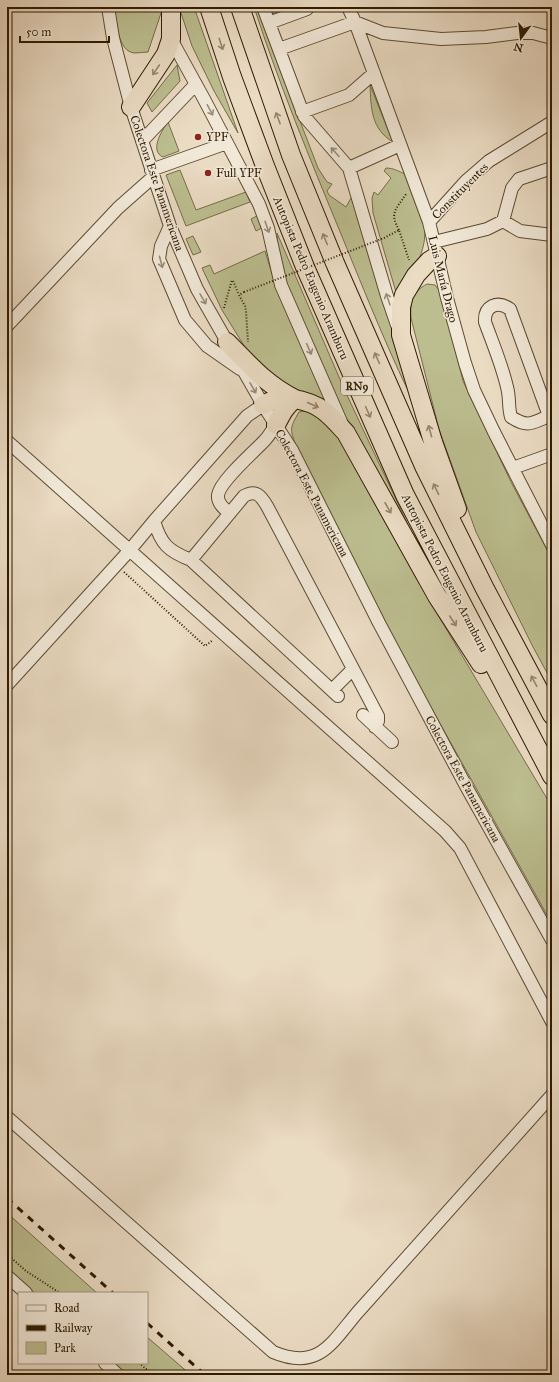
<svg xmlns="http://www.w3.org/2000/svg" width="559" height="1382" font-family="'IM FELL Great Primer',serif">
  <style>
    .green { fill: #bcbe90; stroke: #766c48 }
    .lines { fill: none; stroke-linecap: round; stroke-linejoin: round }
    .minor-casing { stroke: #5e4b31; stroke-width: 14 }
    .highway-casing { stroke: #2f1b00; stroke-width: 20 }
    .path { stroke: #2f1b00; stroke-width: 2; stroke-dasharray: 1 2; stroke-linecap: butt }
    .minor { stroke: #f1e8d8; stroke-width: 12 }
    .highway { stroke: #eadbc3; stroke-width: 18 }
    .rail { stroke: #2f1b00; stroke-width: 3; stroke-dasharray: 7 7; stroke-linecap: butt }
    .path-bridge { stroke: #2f1b00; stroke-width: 2; stroke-dasharray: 1 2; stroke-linecap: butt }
    .oneway { stroke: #96856b }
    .oneway2 { stroke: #9a8c77 }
    .poi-dot { fill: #8f2418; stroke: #f1e8d8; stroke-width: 1.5 }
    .labels { text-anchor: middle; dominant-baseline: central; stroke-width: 3; stroke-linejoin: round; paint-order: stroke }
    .shield { fill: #f1e8d8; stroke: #695841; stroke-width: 1 }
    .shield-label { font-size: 11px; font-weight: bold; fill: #2f1b00 }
    .poi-label { font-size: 12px; fill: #2f1b00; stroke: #f1e8d8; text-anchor: start }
    .street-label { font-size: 12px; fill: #2f1b00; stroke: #f1e8d8 }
  </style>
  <rect width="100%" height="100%" fill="#eadbc3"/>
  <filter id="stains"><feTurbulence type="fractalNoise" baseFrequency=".005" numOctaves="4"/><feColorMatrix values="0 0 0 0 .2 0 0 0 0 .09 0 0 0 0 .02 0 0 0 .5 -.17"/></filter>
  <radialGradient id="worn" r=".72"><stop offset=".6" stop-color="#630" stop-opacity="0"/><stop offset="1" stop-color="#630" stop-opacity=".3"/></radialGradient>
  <path class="green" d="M114,7H163L148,52C144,52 139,53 135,53C117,52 117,21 114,7Z
    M179,7H194L238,133L214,91L192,46Z
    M254,7H258L261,19L318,168L327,182L332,184L327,191L329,195L346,207L351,198L355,201L405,363L420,415C390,356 366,295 341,234C310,159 279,84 254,7Z
    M270,7H289L273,14Z
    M177,65L180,81L152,112L147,103Z
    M370,85L393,142C371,129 371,108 370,85Z
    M168,122L179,151L163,157C149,151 162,130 168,122Z
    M386,168C394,168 401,172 408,176C413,190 422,211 424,224C429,251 410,276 398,299L373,213L372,198L374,192L378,195L391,178L384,171Z
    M180,170L196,210L246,192L250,202L186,226L166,175Z
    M259,215L264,227L256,231L251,219Z
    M277,233L345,391L425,561L353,437L285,282L278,250Z
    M193,236L201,252L193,255L186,239Z
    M265,251L273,277L314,375L328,400L295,392L254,362L222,310L202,268L210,265L214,274Z
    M427,284L435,285L441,293L463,381L511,482L552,559V682L532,645L476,532L439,429L411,318C410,301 412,292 427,284Z
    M308,410L333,425L416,578L552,807V924L400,652L297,448C290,430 289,429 299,412Z
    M7,1213L97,1293H35L7,1268Z
    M147,1337L191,1375H128L114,1363H147Z"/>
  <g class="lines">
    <defs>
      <path id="minor" d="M108,7L113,38L131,107L170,226L197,289L263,405L292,450L379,623L467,788L552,940
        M263,7L304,116L349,168L387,296L397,325
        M348,7L355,22L429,222L447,298L465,363L474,390L494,432L552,545
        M355,22L383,33L441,39L486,37L517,33H533L552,38
        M269,23L307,9
        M171,39L204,99L259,204L268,228L281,285L342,424
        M279,49L355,22
        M302,112L349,95L374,73
        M142,141L196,84
        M349,168L400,145
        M151,170L227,143
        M503,221L520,231L552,235
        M429,222L466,181L489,161L552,122
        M170,226L161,246L159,259L185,320L207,346L240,369
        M434,242L487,229L503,221L512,188L519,179L552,168
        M7,326L118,208L153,177
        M549,416L510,309C497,300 484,306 485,322C493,344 502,365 507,387C510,397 508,407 511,417C528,428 532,423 549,416L552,415
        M7,441L445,831L460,848L552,1022
        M513,468L552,454
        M230,513C224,509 217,503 218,495C220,481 254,452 265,440C269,436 272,430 276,425
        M154,521C161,544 168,551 191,560L338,696
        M191,560L244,496C256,489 261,496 267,506L378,716V721L375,727
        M7,685L129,551L154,521L247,416L263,405
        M332,690L353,669
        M363,715L392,742
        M7,1117L273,1352C318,1371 331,1344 357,1313L552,1095
        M7,1276L26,1293
        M105,1363L118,1375"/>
      <path id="highway" d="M209,7L232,77L265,166L305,267L405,495L552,776
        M240,7L291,155L335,263L424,466L484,587L552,715
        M131,107L166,54L171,39V7
        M437,256L429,261L416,275L404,295L401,307V335L433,442L457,509
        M227,342C249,364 265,384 295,399C285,406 281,415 276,425
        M263,405C267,403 272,400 277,399C283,397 289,398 295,399C321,404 329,414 346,433L437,596L481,664"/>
    </defs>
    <use href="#minor" class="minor-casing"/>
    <use href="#highway" class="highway-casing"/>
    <path class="path" d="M399,230C389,212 396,210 406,194
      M384,238L399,230L409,260
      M233,281L239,295
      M244,292L239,295L245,306L246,311L248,342
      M224,308L232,280
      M124,572L205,646L213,640
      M7,1254L26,1271L60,1293
      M139,1363L153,1375"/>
    <use href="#minor" class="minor"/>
    <use href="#highway" class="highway"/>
    <path class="rail" d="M7,1198L113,1293
      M147,1323L205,1375"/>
    <path class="path-bridge" d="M244,292L384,238"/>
  </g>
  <defs><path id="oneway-shaft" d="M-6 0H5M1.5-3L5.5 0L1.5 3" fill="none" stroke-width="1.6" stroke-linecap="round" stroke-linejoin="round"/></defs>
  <g class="oneway">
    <use href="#oneway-shaft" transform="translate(221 44) rotate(72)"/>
    <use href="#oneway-shaft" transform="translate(156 70) rotate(124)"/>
    <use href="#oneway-shaft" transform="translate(278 118) rotate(-110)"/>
    <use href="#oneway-shaft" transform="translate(325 239) rotate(-112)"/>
    <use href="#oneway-shaft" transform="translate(377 358) rotate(-114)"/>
    <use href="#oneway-shaft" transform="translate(313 405) rotate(24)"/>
    <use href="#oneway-shaft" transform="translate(368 412) rotate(66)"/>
    <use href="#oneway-shaft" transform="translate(430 431) rotate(-106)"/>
    <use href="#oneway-shaft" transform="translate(436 489) rotate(-116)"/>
    <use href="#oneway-shaft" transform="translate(388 508) rotate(61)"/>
    <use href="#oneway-shaft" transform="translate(453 621) rotate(57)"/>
    <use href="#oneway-shaft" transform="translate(534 681) rotate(-118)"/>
  </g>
  <g class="oneway2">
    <use href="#oneway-shaft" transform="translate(210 110) rotate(62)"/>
    <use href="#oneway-shaft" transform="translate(335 152) rotate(-132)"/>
    <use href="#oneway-shaft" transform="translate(267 227) rotate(71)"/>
    <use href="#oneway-shaft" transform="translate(161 262) rotate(75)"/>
    <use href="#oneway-shaft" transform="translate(203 299) rotate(60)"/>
    <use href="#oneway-shaft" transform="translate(388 299) rotate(-109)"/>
    <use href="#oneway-shaft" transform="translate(309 349) rotate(66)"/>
    <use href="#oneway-shaft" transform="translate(253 388) rotate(60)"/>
  </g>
  <g class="poi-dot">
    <circle cx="198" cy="137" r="4"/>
    <circle cx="208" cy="173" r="4"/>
  </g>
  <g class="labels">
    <rect class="shield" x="341" y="377" width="32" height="18" rx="3"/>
    <g class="shield-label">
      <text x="357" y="386">RN9</text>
    </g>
    <g class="poi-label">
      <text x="206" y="137">YPF</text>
      <text x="216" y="173">Full YPF</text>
    </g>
    <g class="street-label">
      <text transform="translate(157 183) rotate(71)">Colectora Este Panamericana</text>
      <text transform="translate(460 191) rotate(-45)">Constituyentes</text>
      <text transform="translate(311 278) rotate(67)">Autopista Pedro Eugenio Aramburu</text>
      <text transform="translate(443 279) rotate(76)">Luis María Drago</text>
      <text transform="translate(312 493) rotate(62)">Colectora Este Panamericana</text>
      <text transform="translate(445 573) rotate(63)">Autopista Pedro Eugenio Aramburu</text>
      <text transform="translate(463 779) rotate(61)">Colectora Este Panamericana</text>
    </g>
  </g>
  <rect width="559" height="1382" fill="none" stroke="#eadbc3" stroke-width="24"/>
  <rect x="8" y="8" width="543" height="1366" fill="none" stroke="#2f1b00" stroke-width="2"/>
  <rect x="12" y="12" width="535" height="1358" fill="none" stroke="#2f1b00"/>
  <rect x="18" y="1292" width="130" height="72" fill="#f1e8d8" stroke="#a39682"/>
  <rect x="26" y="1305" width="20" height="6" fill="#f1e8d8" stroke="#a39682"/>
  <text x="54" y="1312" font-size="12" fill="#2f1b00">Road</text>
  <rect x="26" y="1325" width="20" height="6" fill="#2f1b00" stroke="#a39682"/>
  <text x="54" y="1332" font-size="12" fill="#2f1b00">Railway</text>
  <rect x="26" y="1342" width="20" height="12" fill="#bcbe90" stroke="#a39682"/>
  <text x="54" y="1352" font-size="12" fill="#2f1b00">Park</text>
  <g transform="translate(521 38) rotate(195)" stroke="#f1e8d8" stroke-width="3" paint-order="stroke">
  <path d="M0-3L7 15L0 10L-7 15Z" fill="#2f1b00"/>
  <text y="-6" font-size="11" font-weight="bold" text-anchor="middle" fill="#2f1b00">N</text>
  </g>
  <path d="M20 36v6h89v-6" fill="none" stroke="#2f1b00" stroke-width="2"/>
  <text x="26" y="36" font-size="12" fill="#2f1b00" stroke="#f1e8d8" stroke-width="3" paint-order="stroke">50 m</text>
  <rect width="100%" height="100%" filter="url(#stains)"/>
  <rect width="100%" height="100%" fill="url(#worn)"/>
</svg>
